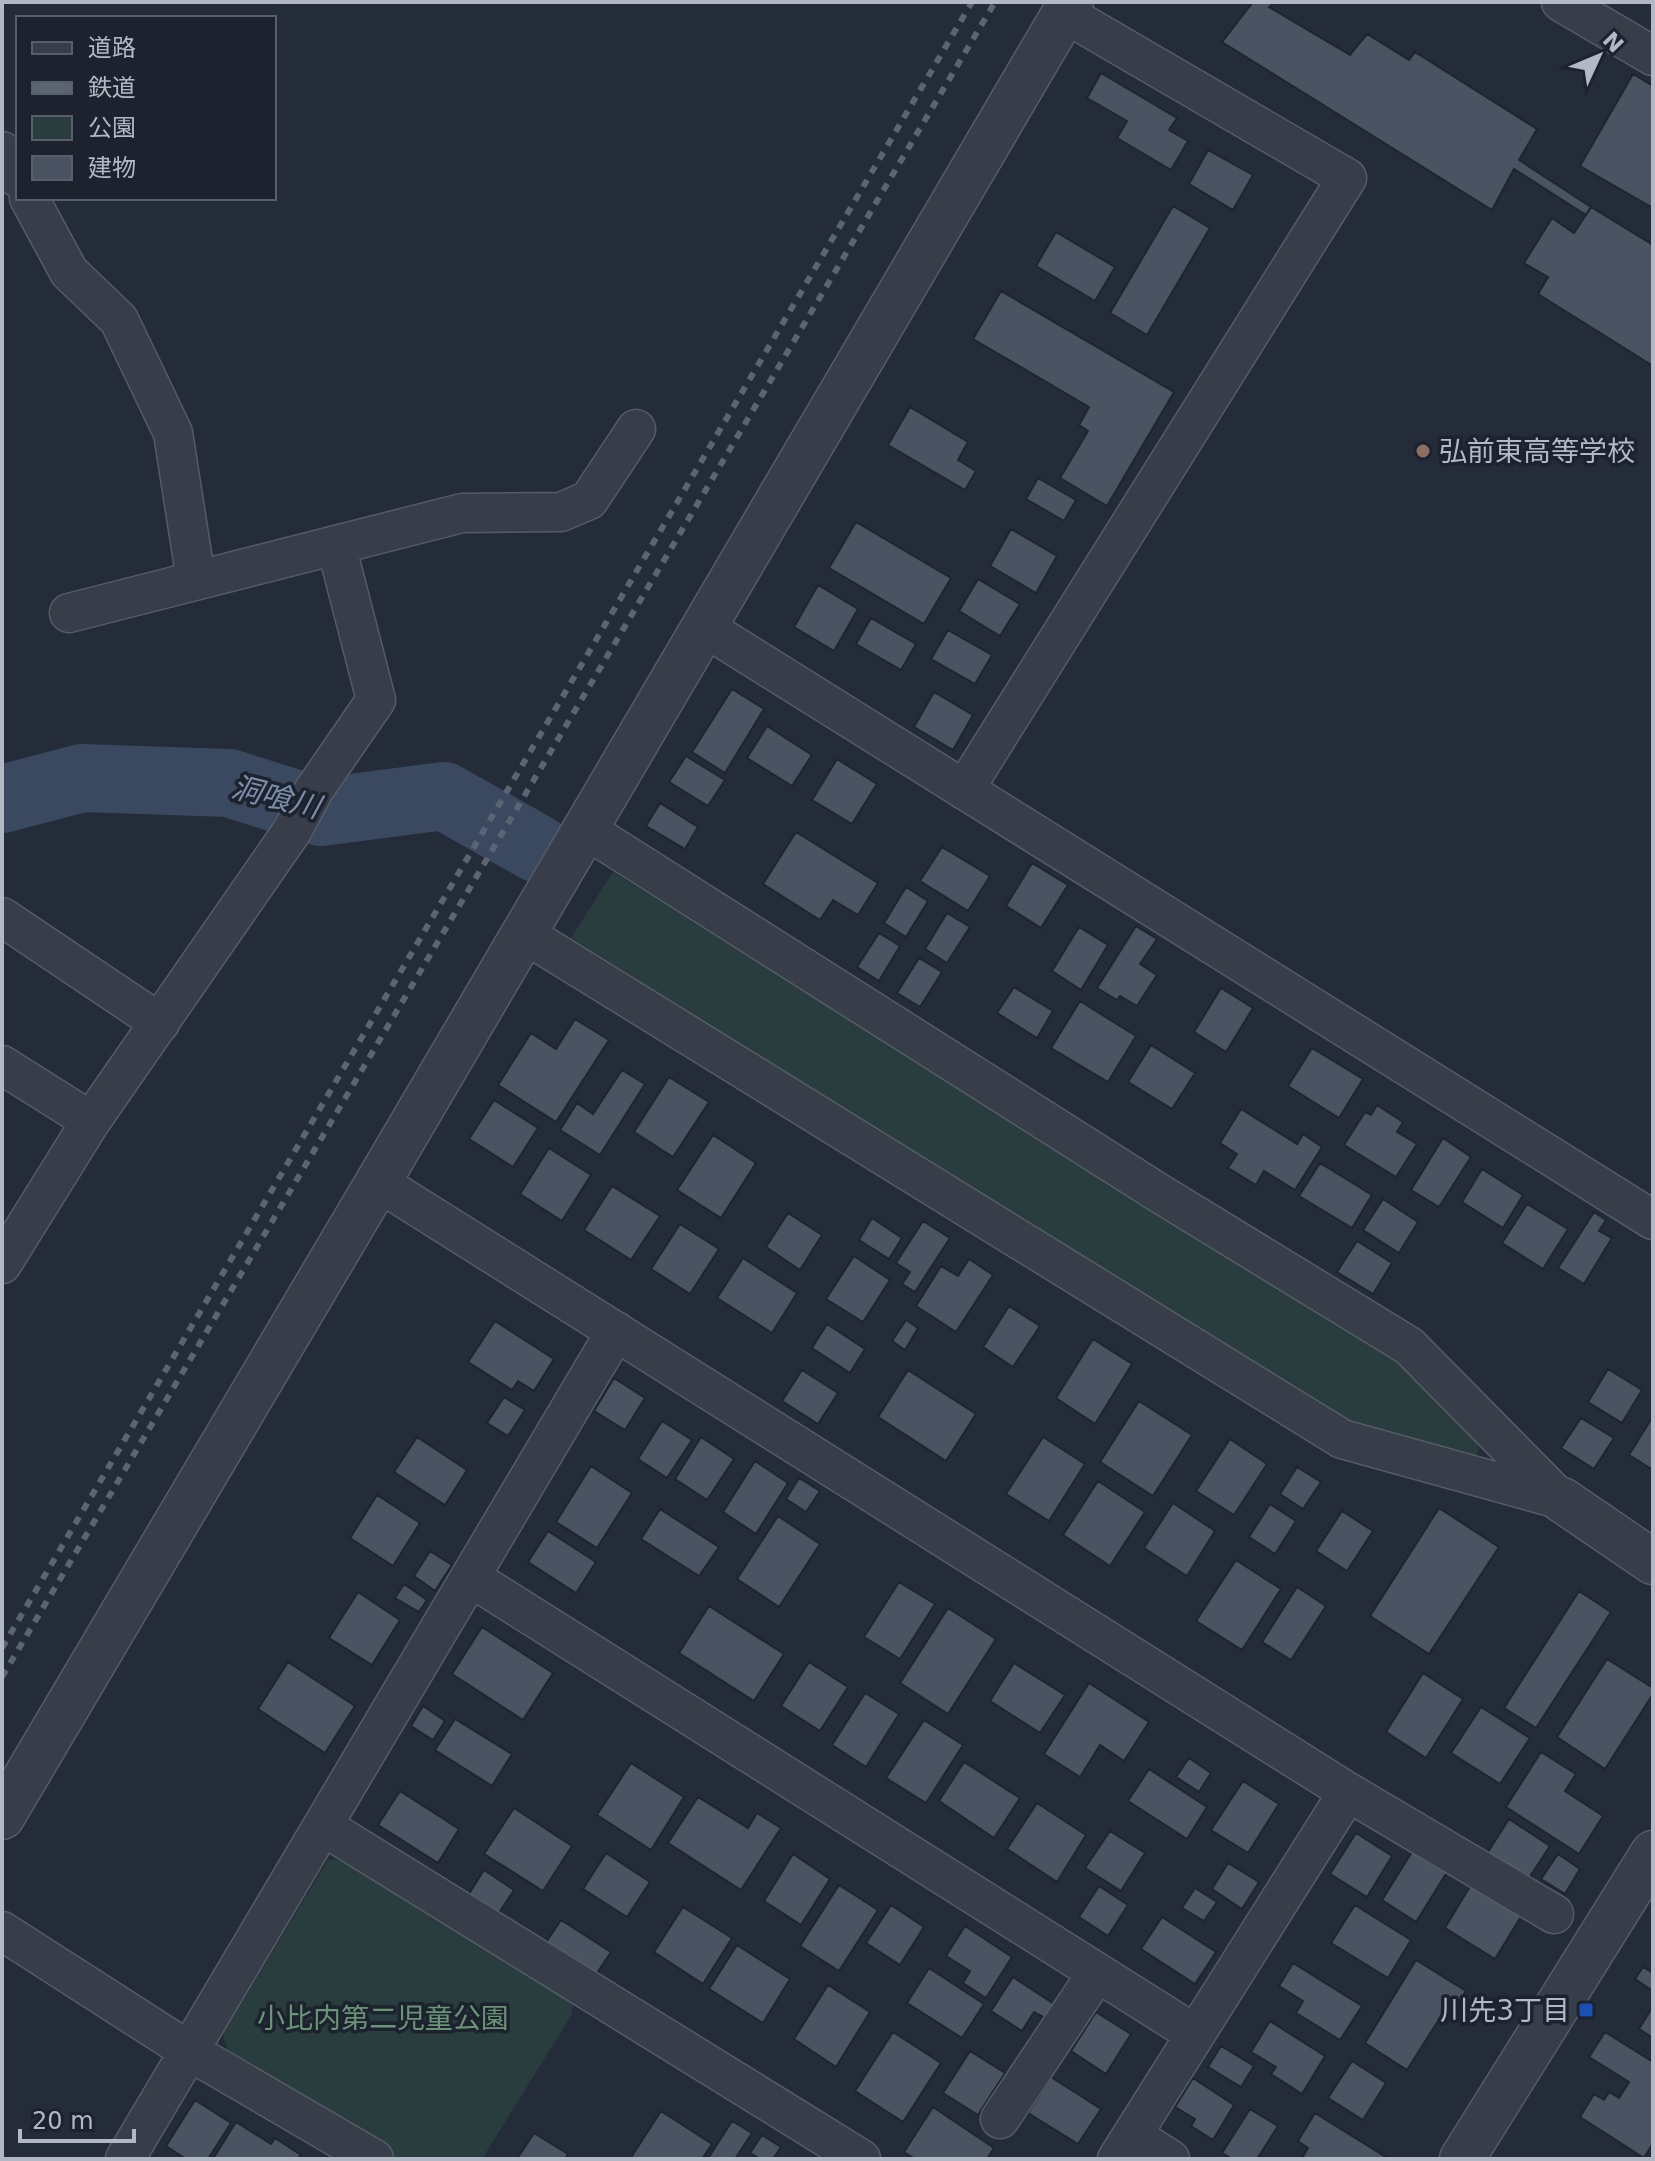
<svg xmlns="http://www.w3.org/2000/svg" width="1655" height="2161" font-family="'DejaVu Sans','Noto Sans JP',sans-serif">
  <style>
    .green { fill: #293c3e }
    .lines { fill: none; stroke-linecap: round; stroke-linejoin: round }
    .river { stroke: #3a4960; stroke-width: 68 }
    .building { fill: #4a5362; stroke: #1e2530; stroke-width: 2 }
    .minor-casing { stroke: #555c67; stroke-width: 41 }
    .tertiary-casing { stroke: #555c67; stroke-width: 47 }
    .minor { stroke: #373e49; stroke-width: 38 }
    .tertiary { stroke: #373e49; stroke-width: 44 }
    .rail { stroke: #5b6472; stroke-width: 6; stroke-dasharray: 8 8; stroke-linecap: butt }
    .education-dot { fill: #8d6e63; stroke: #1c232e; stroke-width: 3 }
    .transit-dot { fill: #1a4fb4; stroke: #1c232e; stroke-width: 3 }
    .labels { text-anchor: middle; dominant-baseline: central; stroke-width: 7; stroke-linejoin: round; paint-order: stroke }
    .poi-label { font-size: 28px; fill: #b2b9c5; stroke: #1c232e; text-anchor: start }
    .park-label { font-size: 28px; fill: #6b9476; stroke: #1c232e }
    .water-label { font-size: 30px; font-style: italic; fill: #7c8eaa; stroke: #1c232e }
  </style>
  <rect width="100%" height="100%" fill="#232c38"/>
  <path class="green" d="M613,872L1398,1362L1475,1441L1479,1449L1474,1462L1355,1431L571,938Z
    M344,1859L573,2004L571,2016L482,2159H394L230,2058L223,2034L328,1860Z"/>
  <g class="lines">
    <path class="river" d="M2,799L82,778L229,783L321,812L444,796L538,849"/>
  </g>
  <path class="building" d="M1253,2H1275L1269,7L1350,55L1367,34L1409,60L1415,52L1537,129L1519,160L1591,207L1586,215L1514,169L1492,210L1222,42Z
    M1101,73L1177,118L1169,130L1188,141L1171,170L1117,138L1127,121L1087,98Z
    M1633,74L1653,86V208L1580,166Z
    M1208,150L1253,175L1233,210L1189,184Z
    M1173,206L1210,228L1147,335L1110,313Z
    M1591,207L1653,245V366L1538,294L1548,277L1524,263L1552,218L1574,233Z
    M1056,232L1115,267L1095,301L1036,266Z
    M1001,291L1174,392L1107,506L1060,478L1088,431L1079,425L1089,407L973,339Z
    M910,407L968,442L958,460L976,471L965,490L888,445Z
    M1038,478L1076,500L1064,521L1026,499Z
    M856,522L951,578L924,624L829,568Z
    M1011,529L1057,556L1036,593L990,566Z
    M978,579L1020,604L1000,636L959,611Z
    M818,585L858,609L834,651L794,627Z
    M871,618L916,644L901,670L856,644Z
    M948,630L992,655L975,684L931,659Z
    M732,689L764,709L725,773L692,752Z
    M934,692L973,715L953,750L914,727Z
    M767,726L812,755L792,786L747,758Z
    M686,756L725,780L708,806L669,782Z
    M837,759L877,784L852,824L812,800Z
    M660,803L698,827L685,849L646,826Z
    M796,832L878,883L858,915L833,900L820,920L763,884Z
    M942,847L990,876L968,911L920,881Z
    M1032,863L1068,885L1041,928L1006,906Z
    M906,887L928,901L906,937L884,923Z
    M947,913L970,927L947,963L925,949Z
    M1136,926L1157,939L1140,964L1157,975L1137,1006L1120,996L1117,1000L1097,988Z
    M1079,927L1108,945L1081,990L1052,971Z
    M879,933L900,946L879,981L857,967Z
    M919,958L942,972L920,1007L897,993Z
    M1014,987L1053,1011L1037,1038L997,1013Z
    M1221,988L1253,1008L1226,1052L1194,1032Z
    M1080,1001L1136,1036L1108,1082L1051,1048Z
    M575,1019L609,1040L556,1122L498,1085L531,1033L556,1049Z
    M1151,1045L1195,1073L1172,1109L1128,1082Z
    M1312,1048L1363,1079L1339,1118L1288,1086Z
    M622,1070L645,1084L600,1155L560,1130L577,1103L593,1114Z
    M669,1077L709,1102L673,1157L634,1132Z
    M494,1100L538,1128L513,1167L469,1139Z
    M1377,1105L1403,1122L1397,1132L1417,1144L1396,1177L1344,1145L1365,1112L1371,1115Z
    M1241,1109L1297,1144L1303,1134L1322,1147L1295,1190L1264,1171L1256,1185L1228,1168L1237,1154L1220,1143Z
    M713,1135L756,1163L721,1218L677,1190Z
    M1443,1138L1471,1157L1439,1207L1411,1190Z
    M549,1148L591,1175L562,1221L520,1194Z
    M1320,1163L1372,1195L1352,1228L1299,1196Z
    M1482,1169L1523,1195L1503,1228L1462,1202Z
    M612,1186L660,1216L631,1260L584,1230Z
    M1383,1199L1418,1222L1399,1253L1363,1230Z
    M1527,1204L1568,1229L1543,1269L1502,1243Z
    M1594,1212L1606,1220L1599,1231L1612,1238L1584,1284L1558,1268Z
    M788,1213L822,1235L800,1270L766,1247Z
    M872,1218L902,1238L889,1259L859,1240Z
    M923,1221L950,1238L915,1292L902,1284L910,1272L896,1263Z
    M680,1224L719,1249L690,1294L651,1269Z
    M1357,1241L1392,1263L1373,1294L1337,1272Z
    M854,1256L890,1280L863,1322L826,1299Z
    M743,1258L797,1293L772,1333L717,1298Z
    M969,1259L993,1275L956,1332L916,1306L941,1266L958,1276Z
    M1009,1306L1040,1326L1013,1367L983,1347Z
    M906,1320L918,1328L905,1350L892,1341Z
    M495,1321L554,1359L534,1391L518,1381L512,1390L468,1362Z
    M827,1324L865,1349L850,1373L812,1348Z
    M1093,1339L1132,1364L1095,1424L1056,1398Z
    M1608,1369L1642,1390L1622,1423L1588,1402Z
    M802,1370L838,1393L818,1424L782,1401Z
    M908,1370L976,1414L946,1461L878,1417Z
    M614,1378L645,1398L625,1430L594,1411Z
    M504,1397L525,1410L508,1436L487,1423Z
    M1139,1401L1192,1435L1153,1496L1100,1462Z
    M1653,1416V1470L1629,1455Z
    M1581,1418L1614,1438L1594,1469L1561,1448Z
    M662,1421L692,1440L667,1478L638,1459Z
    M417,1437L467,1470L445,1505L394,1472Z
    M701,1437L734,1459L707,1500L675,1479Z
    M1043,1437L1085,1464L1049,1521L1006,1494Z
    M1230,1439L1267,1464L1234,1515L1196,1491Z
    M755,1461L788,1483L756,1534L723,1512Z
    M591,1466L632,1493L597,1548L556,1522Z
    M1297,1467L1321,1482L1303,1509L1280,1494Z
    M799,1478L820,1491L806,1512L786,1499Z
    M1098,1481L1145,1512L1110,1566L1063,1535Z
    M377,1495L420,1523L393,1566L350,1538Z
    M1173,1503L1215,1531L1187,1576L1144,1548Z
    M1270,1504L1296,1521L1275,1554L1249,1537Z
    M1439,1508L1499,1547L1429,1654L1370,1616Z
    M660,1509L719,1547L699,1576L641,1539Z
    M1342,1511L1373,1531L1347,1571L1316,1551Z
    M778,1516L820,1544L779,1607L737,1579Z
    M548,1531L596,1562L576,1593L528,1562Z
    M430,1551L452,1565L435,1591L414,1576Z
    M1236,1560L1281,1589L1242,1650L1196,1621Z
    M899,1582L935,1604L900,1659L864,1637Z
    M404,1584L427,1600L419,1612L395,1598Z
    M1297,1587L1326,1606L1291,1660L1262,1642Z
    M1579,1591L1611,1612L1536,1728L1504,1708Z
    M358,1592L400,1620L372,1665L329,1638Z
    M709,1606L784,1654L754,1701L679,1653Z
    M948,1608L996,1639L948,1714L900,1683Z
    M482,1627L553,1673L523,1720L452,1674Z
    M1607,1659L1653,1688V1694L1605,1769L1557,1737Z
    M288,1662L355,1706L325,1753L258,1709Z
    M809,1662L848,1687L820,1731L781,1706Z
    M1014,1663L1065,1695L1040,1733L990,1701Z
    M1423,1673L1463,1699L1426,1758L1386,1732Z
    M1089,1683L1149,1722L1124,1761L1100,1745L1080,1777L1044,1754Z
    M865,1693L899,1714L866,1767L832,1745Z
    M423,1706L445,1721L433,1740L411,1726Z
    M1481,1707L1530,1738L1500,1784L1451,1753Z
    M455,1719L512,1754L492,1786L435,1750Z
    M924,1720L963,1745L926,1803L886,1778Z
    M1541,1752L1576,1774L1565,1791L1603,1816L1579,1854L1506,1807Z
    M1189,1758L1211,1773L1199,1792L1176,1777Z
    M964,1762L1020,1798L994,1838L939,1801Z
    M631,1763L684,1797L651,1850L597,1815Z
    M1149,1769L1207,1807L1187,1839L1128,1801Z
    M1243,1781L1279,1804L1248,1853L1211,1830Z
    M400,1791L459,1829L438,1863L378,1825Z
    M698,1797L748,1828L757,1813L781,1828L741,1890L668,1843Z
    M1037,1803L1086,1835L1057,1882L1007,1849Z
    M514,1808L572,1846L543,1891L484,1854Z
    M1509,1819L1550,1846L1527,1881L1486,1855Z
    M1110,1831L1145,1853L1121,1891L1085,1868Z
    M1356,1833L1392,1856L1367,1897L1330,1874Z
    M1415,1847L1449,1869L1416,1922L1382,1900Z
    M606,1853L650,1882L627,1917L583,1889Z
    M793,1854L830,1879L801,1925L764,1901Z
    M1558,1854L1580,1869L1565,1894L1541,1879Z
    M1228,1863L1259,1882L1242,1909L1212,1889Z
    M484,1870L514,1890L493,1922L463,1903Z
    M1472,1883L1522,1915L1495,1959L1445,1928Z
    M839,1885L878,1910L839,1971L800,1946Z
    M1099,1886L1128,1905L1108,1936L1079,1917Z
    M1195,1888L1217,1902L1204,1921L1182,1908Z
    M891,1905L924,1927L900,1965L866,1943Z
    M1355,1905L1411,1940L1388,1978L1331,1943Z
    M683,1907L732,1938L703,1984L654,1952Z
    M1162,1917L1216,1952L1195,1984L1141,1949Z
    M561,1920L611,1952L591,1982L541,1950Z
    M965,1926L1012,1957L986,1998L963,1983L970,1971L946,1956Z
    M737,1945L790,1979L763,2023L709,1989Z
    M1416,1960L1466,1991L1446,2023L1440,2018L1407,2070L1365,2043Z
    M1293,1963L1362,2006L1340,2040L1296,2013L1303,2001L1279,1986Z
    M1643,1967L1653,1973V1991L1635,1979Z
    M929,1968L984,2004L962,2038L907,2003Z
    M1013,1977L1054,2004L1045,2018L1034,2012L1022,2031L991,2011Z
    M828,1985L870,2012L836,2067L794,2039Z
    M1653,2006V2038L1639,2029Z
    M1096,2012L1131,2034L1106,2074L1071,2051Z
    M1270,2021L1325,2056L1302,2094L1271,2074L1276,2067L1251,2052Z
    M893,2032L941,2063L903,2122L855,2091Z
    M1605,2032L1653,2062V2143L1644,2158L1580,2117L1594,2094L1604,2100L1609,2092L1619,2098L1629,2082L1589,2057Z
    M1221,2046L1254,2066L1241,2087L1208,2067Z
    M970,2051L1005,2073L978,2115L943,2093Z
    M1352,2061L1386,2083L1363,2120L1328,2098Z
    M1051,2077L1101,2109L1078,2144L1028,2113Z
    M1193,2078L1234,2105L1213,2140L1191,2126L1195,2119L1175,2107Z
    M195,2100L231,2123L208,2159H186L166,2146Z
    M933,2107L994,2148L987,2159H915L904,2152Z
    M1250,2109L1278,2126L1257,2159H1232L1222,2153Z
    M661,2111L712,2144L702,2159H630Z
    M1315,2113L1389,2159L1302,2158L1308,2148L1298,2141Z
    M732,2121L752,2133L735,2159H711L709,2157Z
    M236,2122L271,2144L275,2138L301,2155L298,2159H213Z
    M534,2133L568,2154L565,2159H517Z
    M762,2135L781,2147L773,2159H760L750,2153Z"/>
  <g class="lines">
    <defs>
      <path id="minor" d="M1561,2L1653,56
        M2,151L18,178
        M29,198L69,272L119,320L173,433L196,580
        M69,613L462,513L561,512L589,500L636,429
        M704,627L1653,1220
        M964,790L1347,178L1064,13
        M585,829L1159,1193L1409,1346L1561,1500
        M2,917L160,1023
        M523,933L1342,1439L1562,1500
        M2,1065L91,1121
        M378,1182L1348,1792L1554,1914
        M2,1264L91,1121L292,831L314,790L376,700L336,545
        M470,1577L1195,2034
        M323,1826L861,2159
        M2,1931L189,2051L374,2159
        M1000,2119L1097,1973
        M1132,2135L1170,2159
        M125,2159L616,1331
        M1117,2159L1348,1792"/>
      <path id="tertiary" d="M1562,1500L1653,1562
        M2,1817L378,1182L1071,2
        M1462,2159L1653,1853"/>
    </defs>
    <use href="#minor" class="minor-casing"/>
    <use href="#tertiary" class="tertiary-casing"/>
    <use href="#minor" class="minor"/>
    <use href="#tertiary" class="tertiary"/>
    <path class="rail" d="M2,1648L972,2
      M2,1677L995,2"/>
  </g>
  <circle class="education-dot" cx="1423" cy="451" r="8"/>
  <rect class="transit-dot" x="1578" y="2002" width="16" height="16" rx="4"/>
  <g class="labels">
    <g class="poi-label">
      <text x="1439" y="451">弘前東高等学校</text>
      <text x="1570" y="2010" text-anchor="end">川先3丁目</text>
    </g>
    <g class="park-label">
      <text x="383" y="2018">小比内第二児童公園</text>
    </g>
    <g class="water-label">
      <text transform="translate(276 797) rotate(14)">洞喰川</text>
    </g>
  </g>
  <rect width="1655" height="2161" fill="none" stroke="#b2b9c5" stroke-width="8"/>
  <rect x="16" y="16" width="260" height="184" fill="#1c232e" stroke="#585f6a" stroke-width="2"/>
  <rect x="32" y="42" width="40" height="12" fill="#373e49" stroke="#585f6a" stroke-width="2"/>
  <text x="88" y="56" font-size="24" fill="#b2b9c5">道路</text>
  <rect x="32" y="82" width="40" height="12" fill="#5b6472" stroke="#585f6a" stroke-width="2"/>
  <text x="88" y="96" font-size="24" fill="#b2b9c5">鉄道</text>
  <rect x="32" y="116" width="40" height="24" fill="#293c3e" stroke="#585f6a" stroke-width="2"/>
  <text x="88" y="136" font-size="24" fill="#b2b9c5">公園</text>
  <rect x="32" y="156" width="40" height="24" fill="#4a5362" stroke="#585f6a" stroke-width="2"/>
  <text x="88" y="176" font-size="24" fill="#b2b9c5">建物</text>
  <g transform="translate(1599 56) rotate(46)" stroke="#1c232e" stroke-width="6" paint-order="stroke">
  <path d="M0-6L14 30L0 20L-14 30Z" fill="#b2b9c5"/>
  <text y="-12" font-size="22" font-weight="bold" text-anchor="middle" fill="#b2b9c5">N</text>
  </g>
  <path d="M20 2129v12h114v-12" fill="none" stroke="#b2b9c5" stroke-width="4"/>
  <text x="32" y="2129" font-size="24" fill="#b2b9c5" stroke="#1c232e" stroke-width="6" paint-order="stroke">20 m</text>
</svg>
